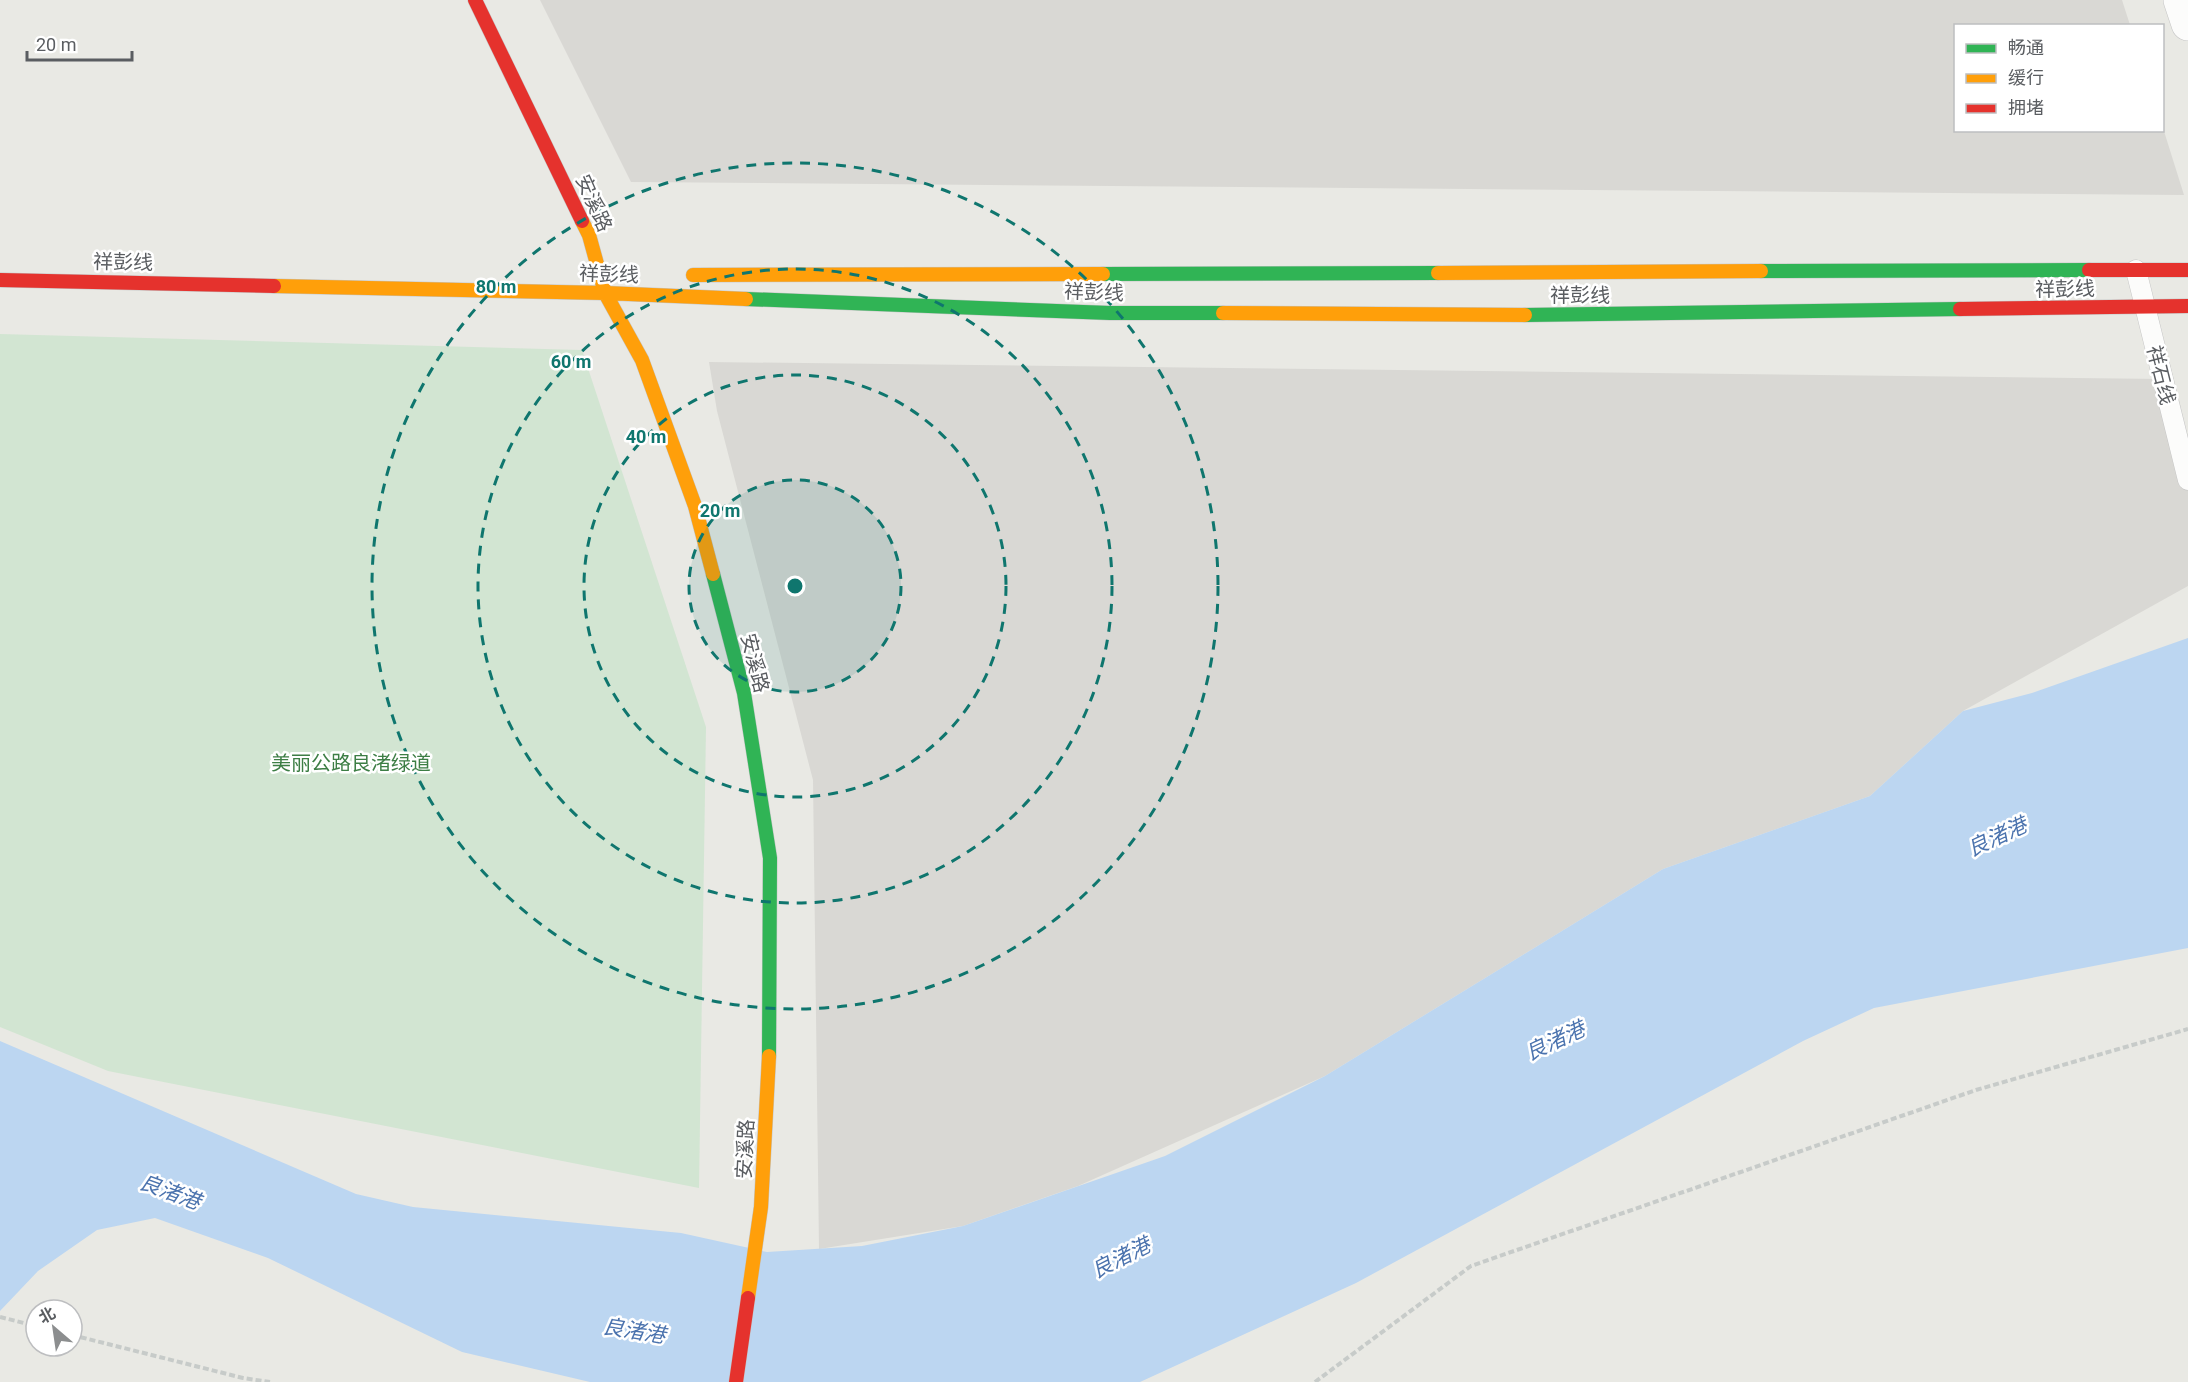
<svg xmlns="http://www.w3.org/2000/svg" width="2188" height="1382" font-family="Roboto,'Noto Sans SC',sans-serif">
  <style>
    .industrial { fill: #d9d8d4 }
    .green { fill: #d2e5d2 }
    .water { fill: #bcd6f1 }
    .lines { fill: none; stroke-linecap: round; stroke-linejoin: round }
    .lane-casing { stroke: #c5c5c5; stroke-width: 21 }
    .street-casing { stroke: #c5c5c5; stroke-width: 34 }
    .fast-casing { stroke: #c4c5c5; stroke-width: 15 }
    .slow-casing { stroke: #c4c5c5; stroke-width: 15 }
    .jam-casing { stroke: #c4c5c5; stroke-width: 15 }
    .path { stroke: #c7cbc9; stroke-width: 4; stroke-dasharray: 6 3; stroke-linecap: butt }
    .lane { stroke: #fcfcfb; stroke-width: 20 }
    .street { stroke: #fcfcfb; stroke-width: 33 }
    .fast { stroke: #30b455; stroke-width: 14 }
    .slow { stroke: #ff9f0a; stroke-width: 14 }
    .jam { stroke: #e5322d; stroke-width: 14 }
    .ring { fill: none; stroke: #0f766e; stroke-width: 3; stroke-dasharray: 10 8 }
    .labels { text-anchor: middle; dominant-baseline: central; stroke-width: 5; stroke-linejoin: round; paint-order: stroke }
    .street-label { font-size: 20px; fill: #5a5d61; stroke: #fff }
    .park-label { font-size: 20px; fill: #3d7e45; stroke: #fff }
    .water-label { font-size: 21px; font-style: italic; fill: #4b73ae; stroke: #fff }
    .centre { fill: #0f766e; stroke: #fff; stroke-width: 3 }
    .ring-label { font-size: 18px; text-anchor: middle; font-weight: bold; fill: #0f766e; stroke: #fff; stroke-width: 5; stroke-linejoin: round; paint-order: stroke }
  </style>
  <rect width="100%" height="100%" fill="#e9e9e4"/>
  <path class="industrial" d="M540,0H2122L2130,25L1956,26V130H2162L2163,128L2184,195L631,182Z
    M709,362L2162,379L2188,480V586L1963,711L1870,796L1663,869L1325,1076L1078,1186L963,1226L819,1249L813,780L717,411Z"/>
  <path class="green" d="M0,334L582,350L706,727L699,1188L108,1071L0,1027Z"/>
  <path class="water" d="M2188,638V948L1874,1008L1803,1041L1356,1283L1140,1382H590L462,1352L268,1258L155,1218L97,1230L38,1271L0,1311V1041L356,1194L413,1207L681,1233L767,1252L862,1246L963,1226L1165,1156L1325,1076L1663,869L1870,796L1963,711L2032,693Z"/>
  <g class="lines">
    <defs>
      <path id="lane" d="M2136,270L2188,480"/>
      <path id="street" d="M2180,0L2188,24"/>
      <path id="fast" d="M1761,271L2089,270
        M1103,274L1438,273
        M746,299L1110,313H1223
        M1525,315L1960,309
        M713,574L744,693L770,858L769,1056"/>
      <path id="slow" d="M582,221L589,235L605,293L642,360L695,506L713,574
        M1438,273L1761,271
        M693,275L1103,274
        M274,286L605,293L746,299
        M1223,313L1525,315
        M748,1298L761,1207L769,1056"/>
      <path id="jam" d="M475,0L582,221
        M2089,270H2188
        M0,280L274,286
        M1960,309L2188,306
        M736,1382L748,1298"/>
    </defs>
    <use href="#lane" class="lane-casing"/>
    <use href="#street" class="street-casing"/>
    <use href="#fast" class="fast-casing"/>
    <use href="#slow" class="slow-casing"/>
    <use href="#jam" class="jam-casing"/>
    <path class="path" d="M0,1317L36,1326
      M72,1335L243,1378L270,1382
      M1315,1382L1471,1266L1976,1090L2188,1029"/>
    <use href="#lane" class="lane"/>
    <use href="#street" class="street"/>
    <use href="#fast" class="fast"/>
    <use href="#slow" class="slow"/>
    <use href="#jam" class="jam"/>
  </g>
  <circle cx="795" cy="586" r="106" fill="#0f766e" fill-opacity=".12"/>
  <g class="ring">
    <circle cx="795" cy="586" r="106"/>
    <circle cx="795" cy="586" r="211"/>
    <circle cx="795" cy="586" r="317"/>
    <circle cx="795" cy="586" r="423"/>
  </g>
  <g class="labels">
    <g class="street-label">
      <text transform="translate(594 203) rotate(66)">安溪路</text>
      <text transform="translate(123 262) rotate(1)">祥彭线</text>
      <text transform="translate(609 274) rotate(2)">祥彭线</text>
      <text transform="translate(2065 289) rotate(-1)">祥彭线</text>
      <text transform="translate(1094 292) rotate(2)">祥彭线</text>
      <text x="1580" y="295">祥彭线</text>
      <text transform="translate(2161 375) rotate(76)">祥石线</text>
      <text transform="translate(755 663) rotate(76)">安溪路</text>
      <text transform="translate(745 1149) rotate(-87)">安溪路</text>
    </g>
    <g class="park-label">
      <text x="351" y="763">美丽公路良渚绿道</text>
    </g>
    <g class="water-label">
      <text transform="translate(1997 837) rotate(-25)">良渚港</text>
      <text transform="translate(1555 1041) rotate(-25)">良渚港</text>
      <text transform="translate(170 1192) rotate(20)">良渚港</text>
      <text transform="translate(1121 1258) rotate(-27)">良渚港</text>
      <text transform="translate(634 1331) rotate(9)">良渚港</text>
    </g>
  </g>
  <circle cx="795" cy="586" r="9" class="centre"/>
  <g class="ring-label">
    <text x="496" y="293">80 m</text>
    <text x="571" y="368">60 m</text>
    <text x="646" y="443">40 m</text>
    <text x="720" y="517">20 m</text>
  </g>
  <rect x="1954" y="24" width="210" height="108" fill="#ffffff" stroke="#bdbec0" stroke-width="1.5"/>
  <rect x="1966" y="44" width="30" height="9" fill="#30b455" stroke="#bdbec0" stroke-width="1.5"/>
  <text x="2008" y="54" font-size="18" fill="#5a5d61">畅通</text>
  <rect x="1966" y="74" width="30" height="9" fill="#ff9f0a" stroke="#bdbec0" stroke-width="1.5"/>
  <text x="2008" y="84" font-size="18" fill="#5a5d61">缓行</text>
  <rect x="1966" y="104" width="30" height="9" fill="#e5322d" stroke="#bdbec0" stroke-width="1.5"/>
  <text x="2008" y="114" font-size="18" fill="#5a5d61">拥堵</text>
  <g transform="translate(54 1328) rotate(331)"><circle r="28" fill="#ffffff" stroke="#bdbec0" stroke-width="1.5"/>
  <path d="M0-4.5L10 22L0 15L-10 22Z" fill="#8c8e8f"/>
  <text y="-9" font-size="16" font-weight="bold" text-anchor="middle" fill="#5a5d61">北</text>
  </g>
  <path d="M27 51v9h105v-9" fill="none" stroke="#5a5d61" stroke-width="3"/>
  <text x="36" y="51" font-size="18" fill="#5a5d61" stroke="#ffffff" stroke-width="4.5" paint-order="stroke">20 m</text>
</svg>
